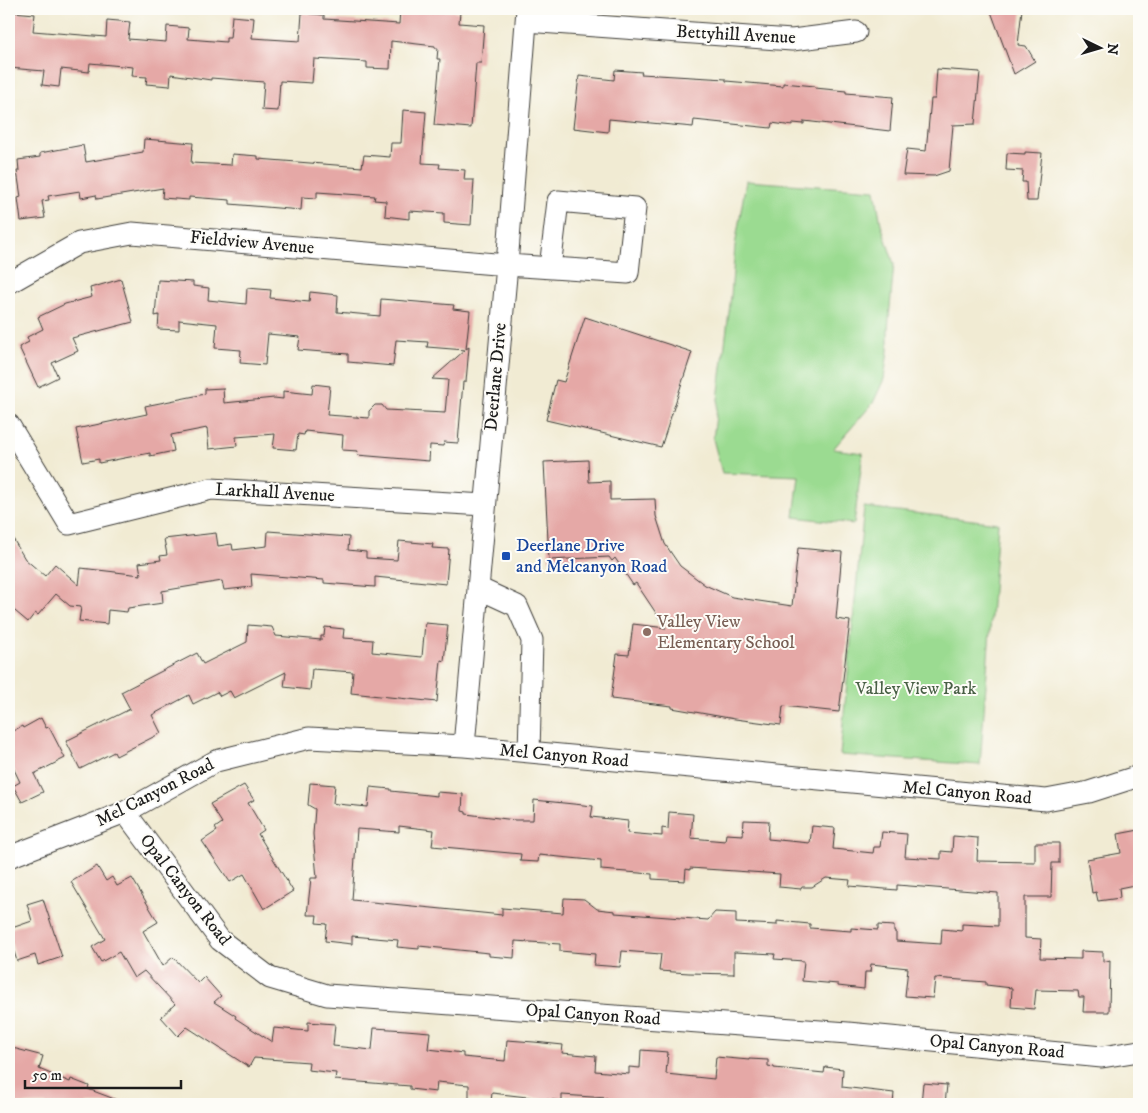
<svg xmlns="http://www.w3.org/2000/svg" width="1148" height="1113" font-family="'IM FELL DW Pica',serif">
  <style>
    .green { fill: #9bdb91; stroke: #5c7c56 }
    .building { fill: #e5a8a6; fill-rule: evenodd }
    .lines { fill: none; stroke-linecap: round; stroke-linejoin: round }
    .minor-casing { stroke: #3c3b37; stroke-width: 23 }
    .minor { stroke: #fff; stroke-width: 21 }
    .transit-dot { fill: #1a4fb4; stroke: #fdfcf7; stroke-width: 2 }
    .education-dot { fill: #8d6e63; stroke: #fdfcf7; stroke-width: 2 }
    .labels { text-anchor: middle; dominant-baseline: central; stroke-width: 4; stroke-linejoin: round; paint-order: stroke }
    .street-label { font-size: 18px; fill: #1c1c1c; stroke: #fdfcf7 }
    .transit-label { font-size: 18px; fill: #164399; stroke: #fdfcf7; text-anchor: start }
    .education-label { font-size: 18px; fill: #785e54; stroke: #fdfcf7; text-anchor: start }
    .park-label { font-size: 18px; fill: #485f45; stroke: #fdfcf7 }
  </style>
  <rect width="100%" height="100%" fill="#fdfcf7"/>
  <filter id="ink" filterUnits="userSpaceOnUse"><feTurbulence type="fractalNoise" baseFrequency=".02" numOctaves="2"/><feDisplacementMap in="SourceGraphic" scale="10" xChannelSelector="R" yChannelSelector="G"/><feConvolveMatrix kernelMatrix="1 2 1 2 8 2 1 2 1" color-interpolation-filters="sRGB"/></filter>
  <filter id="wash" filterUnits="userSpaceOnUse"><feTurbulence type="fractalNoise" baseFrequency=".0096" numOctaves="4" result="noise"/><feDisplacementMap in="SourceGraphic" scale="20" xChannelSelector="R" yChannelSelector="G"/><feGaussianBlur stdDeviation="1.12" result="paint"/><feColorMatrix in="noise" values="0 0 0 0 0 0 0 0 0 0 0 0 0 0 0 0 0 1.4 0 .05"/><feComposite in="paint" operator="in"/></filter>
  <g filter="url(#wash)">
    <rect width="100%" height="100%" fill="#f1ebd3"/>
    <path class="green" d="M746,181L875,190L881,224L894,264L888,329V351L884,379L873,403L833,449L863,453L854,524L794,517L799,476L722,473L713,439L731,296L735,246Z
      M864,507L998,523L980,765L840,755Z"/>
    <g id="blocks">
      <path class="building" d="M400,9H426L460,12L459,23L484,25L481,63H476L471,128L434,125L440,59H437L438,48H435V46L391,41L390,69L367,68V62L314,59L312,83L280,81L278,111L262,110L264,82L211,78V80L171,74L170,86L146,84L147,77L132,76L133,67L90,63L89,72L61,69L59,87L42,85L44,71L9,68L13,12L35,14L33,31L106,37L107,20L130,22L128,39L166,42L167,26L189,28L188,39L226,42V38H230L232,16L254,18L252,38L300,41L302,13L324,15V19L399,24Z
        M990,9H1022L1018,45L1026,46L1035,61L1014,74Z
        M937,69L980,72L975,124L953,125L949,171L934,176L903,175L907,149L926,151L931,99H935Z
        M615,70L642,72L641,74L726,79V81L783,86V83L815,86V88L846,91V93L893,97L890,131L804,121V124L793,123V126L772,123L771,128L694,120L693,127L609,119L608,132L573,128L579,76L614,80Z
        M403,110L426,112L422,163L440,164L439,168L465,170L464,180H474L471,225L444,223V213L409,211V219L385,216L386,201L374,200L375,196L317,192V198L302,197L301,210L230,204V200L189,197V200L162,198L163,188L97,199L96,195L81,198L80,191L48,196L49,200L42,201L45,218L21,221L18,198L21,197L17,171H19L18,160L40,157V153L83,145L86,162L143,152L144,139L193,143L191,163L231,165L232,154L258,156V159L362,167L364,155L390,157L391,143H401Z
        M1025,152L1042,153L1037,201H1027L1026,182H1022L1023,171L1006,170L1007,153L1025,154Z
        M121,279L133,322L72,338L78,351L52,363L58,377L38,387L19,347L29,342L27,337L43,329L38,317L65,304L92,297L90,288Z
        M158,280L193,282V286L209,288L208,300L246,304L247,288L271,290L270,298L309,302L310,292L338,295L337,312L380,316L381,299L454,305L453,309L470,311L466,349L469,347L466,382H463L458,443L444,442L443,446L430,445L429,461L357,455L358,451L342,450L343,435L305,431L304,435L298,434L296,450L273,448L275,434L236,437L237,446L209,449L207,428L171,435L174,451L150,456V453L99,463V459L83,462L76,429L147,414L145,406L205,394V389L223,388L224,403L274,398L283,399V391L312,394L313,384L330,386L327,415L369,418V411L375,405H382L386,410L445,413L448,380L432,379L465,350L427,347L428,342L396,340L393,366L348,362V354L298,350L300,337L268,334L265,365L240,363L241,350L215,348L217,324L179,320V330L158,329L159,315L155,316Z
        M585,317L692,352L661,447L546,420L556,380L564,382Z
        M588,460L589,482L610,481V500L655,499L656,516L665,544L680,566L705,585L732,597L792,606L798,548L842,552L836,619L850,621L839,712L783,706L781,725L735,719L672,708V706L611,699L617,654L629,655L633,624L666,628L636,583L633,585L615,558L612,561L609,557L549,560L544,462Z
        M268,531L349,537L348,550L366,552V558L397,560L399,541L433,544L432,548L449,549L446,584L375,577V587L324,583V580L251,574L252,587L224,590L222,581L162,591L163,603L128,608L127,612L108,610L107,624L79,621L81,607L70,606L56,594L38,615L35,613L28,622L9,606V532L25,559L45,576L55,564L79,585L81,568L141,575L139,563L161,560L160,556L167,555L164,539L216,533L218,546L232,544L233,550L267,546Z
        M425,623L448,625L444,661L441,660L437,702L351,693L353,672L312,669L310,690L284,687L286,672L234,698L230,691L220,696L217,692L193,704L189,695L152,715L161,733L116,756L114,752L80,769L66,741L130,709L121,692L197,653L203,664L247,642L248,625L272,627L276,636L321,640V636H324L325,627L344,629L343,638L373,640L372,652L422,657Z
        M41,718L46,728L49,727L65,758L34,774L43,792L22,802L13,786L20,782L9,759V733L22,726L23,728Z
        M310,783L335,785L333,803L337,804L368,807L370,787L391,789V791L437,796V792L463,794L462,811L466,812V814L515,820H533L534,800L593,806L591,817L628,821L627,833L662,836V828L668,829L669,812L693,814L691,838L725,841L726,834L743,835L744,820L769,821L768,839L810,843L812,826L835,828L833,849L873,853L874,847H880L882,832L907,834L905,857L941,859V851L952,852L953,836L978,838L977,861L1035,862V843H1059V863H1052L1051,897H1025V938L1041,939L1040,958L1081,959V951L1103,952V962L1110,960L1109,1012H1083L1084,997H1079L1078,991L1036,990L1034,1009L1011,1007L1012,988L986,985V982L935,978L933,998L905,996L908,968L871,964L870,972H865L864,989L838,986V984L802,981L804,961L774,959L775,954L734,952V974L689,973L659,971L661,954L622,951L620,967L594,965L595,954L560,951V944L515,941L514,958L489,956V953L419,946V949L397,947L398,940L352,936V944L325,941L327,924L316,923L317,915H307L311,878H317L313,834L315,809L308,805ZM399,826L434,830L432,846L521,854L520,861L538,862L539,855L601,861V870L652,874V879L685,881L686,869L690,870V868L780,874L779,887L801,889L802,887H812L826,878L850,880L849,886L897,890V885L998,893V926L962,924V931L942,929L941,944L896,941V932H894V926L878,925V930L851,928V931L810,928V924L777,921V925L736,923V913L715,912L708,920L615,913V911L597,909L584,899L564,898L563,913L502,908V915L352,900L357,829L399,832Z
        M244,785L254,800L248,803L264,830L258,834L293,891L264,909L244,874L230,882L202,841L217,831L215,828L222,823L210,804Z
        M1139,830V884L1119,888L1120,898L1098,901L1096,892L1092,893L1087,859L1121,853L1118,834Z
        M97,866L106,881L112,877L117,886L132,878L158,922L143,931L163,966L173,957L198,983L204,977L221,996L214,1002L236,1016L235,1018L272,1042L274,1028L308,1031V1022L335,1024L333,1046L372,1050L374,1028L406,1030L430,1032L428,1049L463,1053V1057L505,1061L507,1040L534,1042L563,1045L562,1053L596,1056L595,1071L629,1074V1067L640,1068L641,1050L668,1052L666,1074L714,1079L716,1057L749,1060V1059L768,1060V1066L774,1067V1068L824,1073L825,1067L843,1069L842,1087L894,1093L893,1104H606L607,1098L562,1095V1101L492,1093L491,1101L469,1099V1085L437,1082L436,1092L410,1089V1086L335,1080L336,1073L308,1070L309,1062L254,1058L249,1067L187,1027L178,1036L161,1017L175,1004L144,971L134,978L119,952L101,962L92,947L105,939L71,882Z
        M43,899L62,957L38,965L35,955L17,961L9,936V929L32,921L27,904Z
        M9,1047L43,1056L39,1069L70,1082L71,1079L89,1086L88,1089L125,1103L124,1104H9Z
        M923,1083L947,1085L945,1104H921Z"/>
    </g>
  </g>
  <g filter="url(#ink)">
    <use href="#blocks" fill-opacity="0" stroke="#3c3b37" stroke-width="1"/>
    <g class="lines">
      <defs>
        <path id="minor" d="M526,21L792,40L856,32
          M9,283L79,243L132,233L507,265L628,273L635,208L558,201L550,268
          M9,425L69,524L211,489L485,505
          M478,588L517,606L532,640L529,752
          M464,746L507,265L527,9
          M125,812L220,940L270,978L327,995L848,1033L1102,1057L1139,1051
          M9,857L125,812L216,761L309,738L464,746L1046,800L1089,792L1139,776"/>
      </defs>
      <use href="#minor" class="minor-casing"/>
      <use href="#minor" class="minor"/>
    </g>
  </g>
  <rect class="transit-dot" x="501" y="551" width="10" height="10" rx="2.5"/>
  <circle class="education-dot" cx="647" cy="632" r="5"/>
  <g class="labels">
    <g class="street-label">
      <text transform="translate(736 35) rotate(3)">Bettyhill Avenue</text>
      <text transform="translate(252 243) rotate(5)">Fieldview Avenue</text>
      <text transform="translate(496 377) rotate(-85)">Deerlane Drive</text>
      <text transform="translate(275 493) rotate(3)">Larkhall Avenue</text>
      <text transform="translate(564 756) rotate(5)">Mel Canyon Road</text>
      <text transform="translate(155 793) rotate(-27)">Mel Canyon Road</text>
      <text transform="translate(967 793) rotate(5)">Mel Canyon Road</text>
      <text transform="translate(185 890) rotate(52)">Opal Canyon Road</text>
      <text transform="translate(593 1015) rotate(4)">Opal Canyon Road</text>
      <text transform="translate(997 1047) rotate(5)">Opal Canyon Road</text>
    </g>
    <g class="transit-label">
      <text x="516" y="546">Deerlane Drive<tspan x="516" dy="21">and Melcanyon Road</tspan></text>
    </g>
    <g class="education-label">
      <text x="657" y="622">Valley View<tspan x="657" dy="21">Elementary School</tspan></text>
    </g>
    <g class="park-label">
      <text x="916" y="689">Valley View Park</text>
    </g>
  </g>
  <rect width="1148" height="1113" fill="none" stroke="#fdfcf7" stroke-width="30"/>
  <g transform="translate(1100 48) rotate(95)" stroke="#fdfcf7" stroke-width="4" paint-order="stroke">
  <path d="M0-4L9 19L0 12L-9 19Z" fill="#1c1c1c"/>
  <text y="-8" font-size="14" font-weight="bold" text-anchor="middle" fill="#1c1c1c">N</text>
  </g>
  <path d="M25 1080v8h156v-8" fill="none" stroke="#1c1c1c" stroke-width="2.5"/>
  <text x="32" y="1080" font-size="15" fill="#1c1c1c" stroke="#fdfcf7" stroke-width="4" paint-order="stroke">50 m</text>
</svg>
